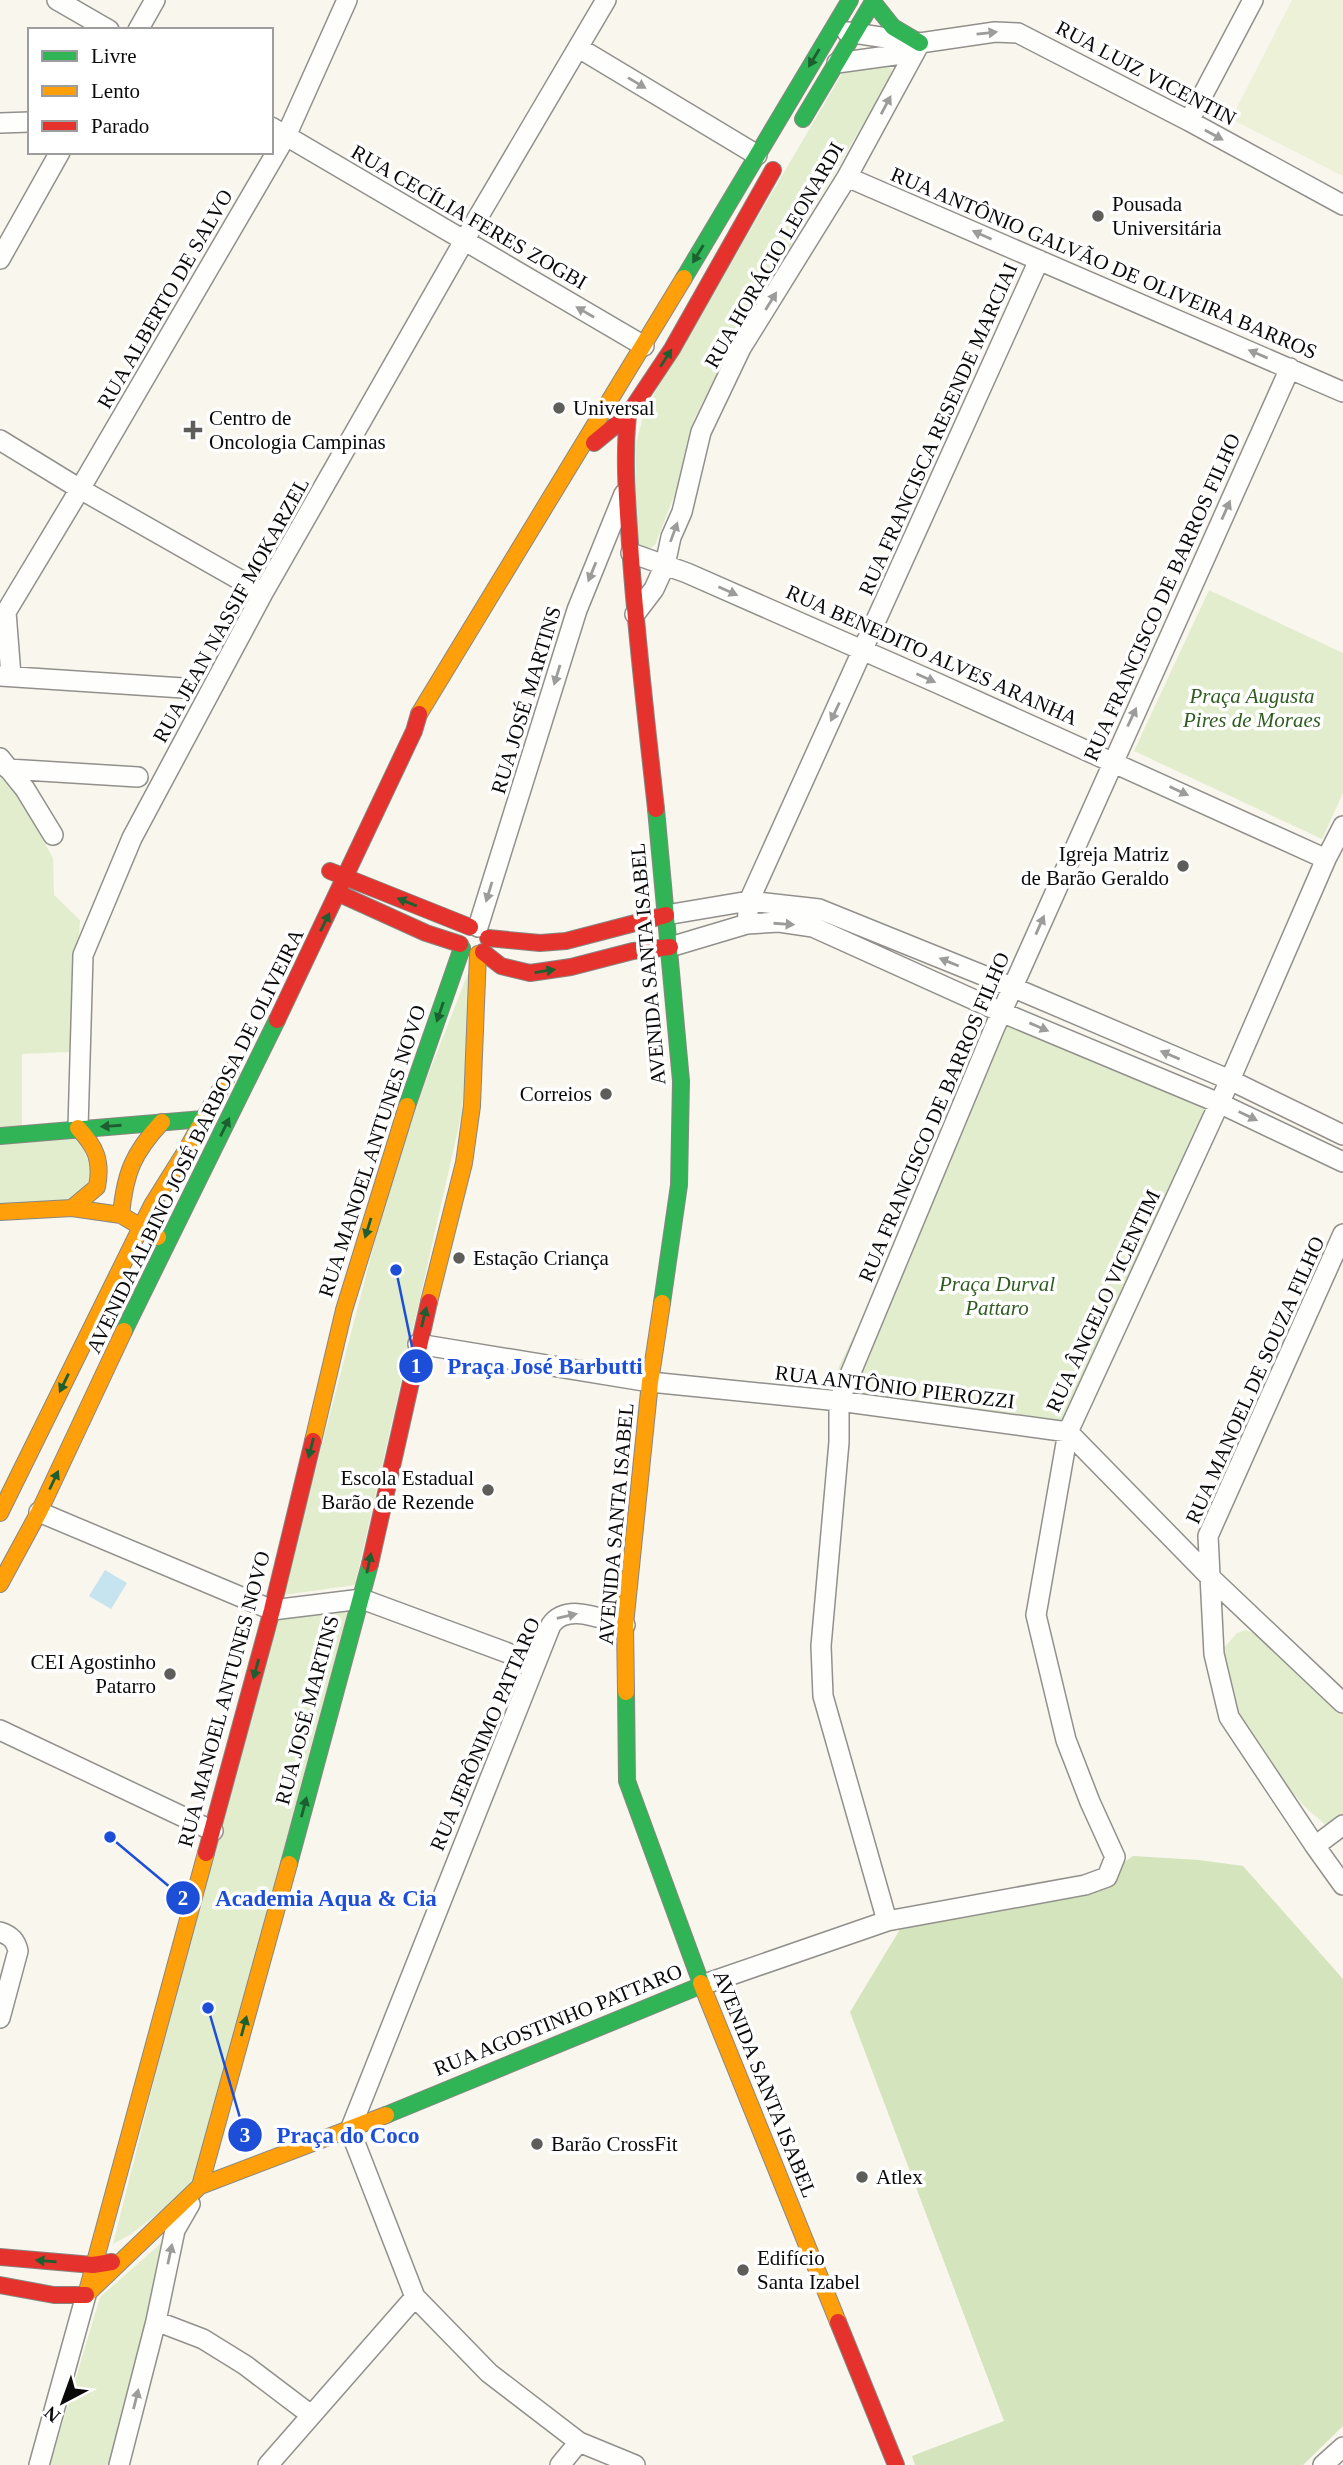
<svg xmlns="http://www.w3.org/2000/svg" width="1343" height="2465" font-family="Georgia,serif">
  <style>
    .green { fill: #e2edce }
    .forest { fill: #d4e4bc }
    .pitch { fill: #ecf1d8 }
    .water { fill: #c5e4f0 }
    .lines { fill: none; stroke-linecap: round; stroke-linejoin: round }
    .street-casing { stroke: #92908c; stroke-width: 22 }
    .fast-casing { stroke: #888783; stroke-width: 18 }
    .slow-casing { stroke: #888783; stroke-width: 18 }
    .jam-casing { stroke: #888783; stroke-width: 18 }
    .street { stroke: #fefefc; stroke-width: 19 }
    .fast { stroke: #30b455; stroke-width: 16 }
    .slow { stroke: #ff9f0a; stroke-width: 16 }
    .jam { stroke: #e5322d; stroke-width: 16 }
    .oneway { fill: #9c9c9b }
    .oneway2 { fill: #1d5f30 }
    .poi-dot { fill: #5e5d59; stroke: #fff; stroke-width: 2.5 }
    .labels { text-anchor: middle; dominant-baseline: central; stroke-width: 7; stroke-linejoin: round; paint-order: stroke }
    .street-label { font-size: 21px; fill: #0a0a0a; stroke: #fff }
    .poi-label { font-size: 21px; fill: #0a0a0a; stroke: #fff; text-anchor: start }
    .park-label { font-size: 21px; font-style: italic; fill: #2f5d1f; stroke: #fff }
    .leader { fill: none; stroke: #1d4ed8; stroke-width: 2.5 }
    .callout-dot { fill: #1d4ed8; stroke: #fff; stroke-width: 2.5 }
    .mark-label { font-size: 21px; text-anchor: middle; font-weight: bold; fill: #fff }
    .callout-label { font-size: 23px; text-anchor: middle; font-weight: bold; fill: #1d4ed8; stroke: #fff; stroke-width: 7; stroke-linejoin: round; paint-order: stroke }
  </style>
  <rect width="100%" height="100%" fill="#f9f6ed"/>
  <path class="green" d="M889,65L892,71L888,82L730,349L694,419L687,463L655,545L645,551L637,545L635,447L645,409L844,70Z
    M1209,590L1343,653V793L1322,839L1134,751Z
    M0,770L13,787L53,858L54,895L80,920L71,1052L22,1054V1138L77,1134L94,1176L67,1204L0,1209Z
    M472,963L462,1112L355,1585L283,1595L398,1152Z
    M1003,1022L1208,1106L1062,1424L826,1394Z
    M354,1604L197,2184L131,2234L113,2244L272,1610Z
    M1245,1630L1266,1638L1343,1706V1815L1336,1824L1327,1826L1305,1807L1280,1778L1235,1713L1222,1650L1237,1633Z
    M167,2238L109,2465H50L100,2297Z"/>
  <path class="forest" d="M1133,1856L1199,1860L1243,1866L1343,1979V2426L1303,2465H915L912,2456L1004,2421L850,2012L905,1921L1087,1888Z"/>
  <path class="pitch" d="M1292,0H1343V176L1231,119Z"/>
  <path class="water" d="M105,1570L127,1583L111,1609L89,1596Z"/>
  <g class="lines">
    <defs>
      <path id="street" d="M57,0L109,30
        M138,30L155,0
        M847,32L920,43L995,32L1018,33L1189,121L1343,205
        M579,48L757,155
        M837,63L902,54L919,43
        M1189,121L1253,0
        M0,123L30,122
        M271,127L644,346
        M847,177L1343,392
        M0,259L60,152
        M0,440L80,489L263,593
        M631,553L687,573L937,683L1326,859
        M635,614L654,589L665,565L671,537L682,512L701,432L741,348L847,177L920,43
        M0,676L183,688
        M11,676L6,612L80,489L286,136L347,0
        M0,758L25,789L53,835
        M8,769L138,777
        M666,915L749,901L819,909L1012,987L1230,1080L1343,1135
        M747,924L749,901L1039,260
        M478,927L577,610L624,494
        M670,947L747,924L779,922L813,927L1001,1012L1219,1103L1343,1162
        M78,1128L83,955L132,838L263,593L464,241L606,0
        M1343,1234L1208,1536L1214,1654L1229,1717L1315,1846L1343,1885
        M418,1344L650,1382L839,1401L1068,1432L1212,1579L1343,1703
        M39,1512L272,1610L362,1599L535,1663
        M625,1625C603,1620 567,1602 551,1625L350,2130L415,2297L489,2373L579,2442L635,2465
        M0,1730L213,1831
        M1315,1846L1343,1825
        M887,1921L823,1696L821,1646L839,1442V1401L994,1029L1290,368
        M0,1932C10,1935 16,1940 18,1951L0,2018
        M702,1985L887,1921L1085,1885L1107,1877L1115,1857L1090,1802L1066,1740L1036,1615L1068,1432L1230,1080L1326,859L1343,826
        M156,2321L203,2339L245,2365L311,2415
        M39,2465L86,2295
        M119,2465L156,2321L175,2230L190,2204
        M268,2465L415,2297
        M560,2465L579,2442
        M1323,2465L1343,2447"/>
      <path id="fast" d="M873,2L893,27L920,43
        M803,119L874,0
        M684,278L850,0
        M656,809L681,1081L679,1185L662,1303
        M407,1106L462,948
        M0,1136L203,1119
        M124,1331L277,1020
        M626,1692L627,1781L701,1983
        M289,1864L370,1564
        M386,2115L702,1985"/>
      <path id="slow" d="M419,714L684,278
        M72,1208L97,1187C102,1161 96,1147 78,1128
        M0,1212L72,1208L121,1215L158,1237
        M121,1215C125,1173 133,1153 162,1122
        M429,1302L464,1163L472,1106L478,954
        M313,1441L344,1310L407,1106
        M0,1513L152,1205L187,1149L231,1070
        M0,1584L39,1512L124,1331
        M626,1692L625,1625L650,1382L662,1303
        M701,1983L838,2322
        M200,2186L289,1864
        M86,2295L206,1853
        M86,2295L200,2186L386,2115"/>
      <path id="jam" d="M628,415C623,463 628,511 631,559C637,643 647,726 656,809
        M594,443L628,415L672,349L773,170
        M330,871L470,927
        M340,894L426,933L460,944
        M488,938L540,943L566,941L666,915
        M483,952L501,966L530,973L571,967L633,951L670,947
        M277,1020L414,731L419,714
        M370,1564L429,1302
        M206,1853L272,1610L313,1441
        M0,2257L93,2265L112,2262
        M0,2285L54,2295H86
        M838,2322L896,2465"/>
    </defs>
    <use href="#street" class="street-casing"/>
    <use href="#fast" class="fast-casing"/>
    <use href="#slow" class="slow-casing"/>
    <use href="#jam" class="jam-casing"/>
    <use href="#street" class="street"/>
    <use href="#fast" class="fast"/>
    <use href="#slow" class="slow"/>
    <use href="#jam" class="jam"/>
  </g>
  <defs><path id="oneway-solid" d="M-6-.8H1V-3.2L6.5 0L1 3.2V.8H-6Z" transform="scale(1.75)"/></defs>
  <g class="oneway">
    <use href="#oneway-solid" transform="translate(987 33) rotate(-6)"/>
    <use href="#oneway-solid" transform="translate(637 83) rotate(31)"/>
    <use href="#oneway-solid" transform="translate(886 105) rotate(-62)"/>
    <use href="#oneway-solid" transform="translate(1214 135) rotate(29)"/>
    <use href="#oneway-solid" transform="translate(982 235) rotate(-156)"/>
    <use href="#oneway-solid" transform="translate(771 301) rotate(-58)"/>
    <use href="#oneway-solid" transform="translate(585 312) rotate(-150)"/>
    <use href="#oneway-solid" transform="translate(1258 354) rotate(-157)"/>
    <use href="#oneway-solid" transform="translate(1226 510) rotate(-66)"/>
    <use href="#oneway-solid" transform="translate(674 532) rotate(-70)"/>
    <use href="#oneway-solid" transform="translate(592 572) rotate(112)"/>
    <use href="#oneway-solid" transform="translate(728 591) rotate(24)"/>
    <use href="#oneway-solid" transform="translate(557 675) rotate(107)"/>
    <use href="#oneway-solid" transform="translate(926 678) rotate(24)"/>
    <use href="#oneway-solid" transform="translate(835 712) rotate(115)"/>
    <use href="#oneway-solid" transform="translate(1132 717) rotate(-65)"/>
    <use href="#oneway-solid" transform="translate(1179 791) rotate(25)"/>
    <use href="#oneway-solid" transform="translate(489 892) rotate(107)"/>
    <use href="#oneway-solid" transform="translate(784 924) rotate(4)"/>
    <use href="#oneway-solid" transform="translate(1040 925) rotate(-66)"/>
    <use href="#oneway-solid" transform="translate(949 962) rotate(-158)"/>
    <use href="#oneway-solid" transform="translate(1039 1027) rotate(23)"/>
    <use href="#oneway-solid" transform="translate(1170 1055) rotate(-157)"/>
    <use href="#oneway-solid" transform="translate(1248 1116) rotate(26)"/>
    <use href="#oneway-solid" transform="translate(567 1616) rotate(-13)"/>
    <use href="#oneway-solid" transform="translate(170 2254) rotate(-78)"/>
    <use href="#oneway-solid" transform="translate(136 2399) rotate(-76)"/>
  </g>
  <g class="oneway2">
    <use href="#oneway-solid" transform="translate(814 58) rotate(121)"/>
    <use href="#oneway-solid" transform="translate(698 254) rotate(121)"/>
    <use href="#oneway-solid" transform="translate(666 358) rotate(-57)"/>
    <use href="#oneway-solid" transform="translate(407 902) rotate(-158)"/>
    <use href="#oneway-solid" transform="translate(325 922) rotate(-64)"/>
    <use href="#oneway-solid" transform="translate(545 971) rotate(-9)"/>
    <use href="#oneway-solid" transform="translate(440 1012) rotate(109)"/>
    <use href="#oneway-solid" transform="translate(111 1126) rotate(176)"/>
    <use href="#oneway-solid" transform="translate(225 1127) rotate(-64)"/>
    <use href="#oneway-solid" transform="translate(368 1228) rotate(107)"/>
    <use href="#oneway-solid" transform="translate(424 1317) rotate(-76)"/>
    <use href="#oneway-solid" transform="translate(64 1383) rotate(116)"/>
    <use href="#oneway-solid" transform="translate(311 1448) rotate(104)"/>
    <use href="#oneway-solid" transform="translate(54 1480) rotate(-65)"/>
    <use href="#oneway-solid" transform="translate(369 1563) rotate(-78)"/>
    <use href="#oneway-solid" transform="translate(256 1669) rotate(105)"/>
    <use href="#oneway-solid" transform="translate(304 1807) rotate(-75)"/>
    <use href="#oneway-solid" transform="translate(244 2026) rotate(-75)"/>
    <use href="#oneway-solid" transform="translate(46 2261) rotate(-175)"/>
  </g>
  <g class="poi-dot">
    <circle cx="1098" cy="216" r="7"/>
    <circle cx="559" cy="408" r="7"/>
    <path d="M189.5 419.5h7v7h7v7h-7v7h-7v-7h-7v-7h7z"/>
    <circle cx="1183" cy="866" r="7"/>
    <circle cx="606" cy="1094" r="7"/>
    <circle cx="459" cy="1258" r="7"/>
    <circle cx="488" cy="1490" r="7"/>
    <circle cx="170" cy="1674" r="7"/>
    <circle cx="537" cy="2144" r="7"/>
    <circle cx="862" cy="2177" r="7"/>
    <circle cx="743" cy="2270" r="7"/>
  </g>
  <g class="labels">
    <g class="street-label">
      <text transform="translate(1146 73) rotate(28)">RUA LUIZ VICENTIN</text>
      <text transform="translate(469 217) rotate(30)">RUA CECÍLIA FERES ZOGBI</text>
      <text transform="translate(774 255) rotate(-60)">RUA HORÁCIO LEONARDI</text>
      <text transform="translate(1104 263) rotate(23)">RUA ANTÔNIO GALVÃO DE OLIVEIRA BARROS</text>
      <text transform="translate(165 299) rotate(-60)">RUA ALBERTO DE SALVO</text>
      <text transform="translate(938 429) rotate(-66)">RUA FRANCISCA RESENDE MARCIAI</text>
      <text transform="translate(1162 597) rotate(-66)">RUA FRANCISCO DE BARROS FILHO</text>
      <text transform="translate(231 610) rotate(-61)">RUA JEAN NASSIF MOKARZEL</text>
      <text transform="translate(932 655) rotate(24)">RUA BENEDITO ALVES ARANHA</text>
      <text transform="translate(526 700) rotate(-73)">RUA JOSÉ MARTINS</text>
      <text transform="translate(648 964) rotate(-95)">AVENIDA SANTA ISABEL</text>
      <text transform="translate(934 1117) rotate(-67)">RUA FRANCISCO DE BARROS FILHO</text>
      <text transform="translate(195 1141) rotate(-64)">AVENIDA ALBINO JOSÉ BARBOSA DE OLIVEIRA</text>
      <text transform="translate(372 1151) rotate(-72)">RUA MANOEL ANTUNES NOVO</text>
      <text transform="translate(1103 1301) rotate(-65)">RUA ÂNGELO VICENTIM</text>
      <text transform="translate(1255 1380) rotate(-66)">RUA MANOEL DE SOUZA FILHO</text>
      <text transform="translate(895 1387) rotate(7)">RUA ANTÔNIO PIEROZZI</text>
      <text transform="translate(616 1524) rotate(-85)">AVENIDA SANTA ISABEL</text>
      <text transform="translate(224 1699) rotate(-75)">RUA MANOEL ANTUNES NOVO</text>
      <text transform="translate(307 1710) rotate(-75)">RUA JOSÉ MARTINS</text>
      <text transform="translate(485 1734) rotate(-67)">RUA JERÔNIMO PATTARO</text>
      <text transform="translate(558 2020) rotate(-22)">RUA AGOSTINHO PATTARO</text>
      <text transform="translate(765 2084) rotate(68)">AVENIDA SANTA ISABEL</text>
    </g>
    <g class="poi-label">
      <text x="1112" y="204">Pousada<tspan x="1112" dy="24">Universitária</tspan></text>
      <text x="573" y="408">Universal</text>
      <text x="209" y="418">Centro de<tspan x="209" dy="24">Oncologia Campinas</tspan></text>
      <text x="1169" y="854" text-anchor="end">Igreja Matriz<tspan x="1169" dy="24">de Barão Geraldo</tspan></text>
      <text x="592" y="1094" text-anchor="end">Correios</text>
      <text x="473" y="1258">Estação Criança</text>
      <text x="474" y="1478" text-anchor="end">Escola Estadual<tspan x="474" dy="24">Barão de Rezende</tspan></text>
      <text x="156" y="1662" text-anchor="end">CEI Agostinho<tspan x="156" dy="24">Patarro</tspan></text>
      <text x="551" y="2144">Barão CrossFit</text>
      <text x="876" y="2177">Atlex</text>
      <text x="757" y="2258">Edifício<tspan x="757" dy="24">Santa Izabel</tspan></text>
    </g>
    <g class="park-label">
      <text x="1252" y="696">Praça Augusta<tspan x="1252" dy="24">Pires de Moraes</tspan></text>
      <text x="997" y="1284">Praça Durval<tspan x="997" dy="24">Pattaro</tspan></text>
    </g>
  </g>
  <path class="leader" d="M396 1270L416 1366M110 1837L183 1898M208 2008L245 2135"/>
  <g class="callout-dot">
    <circle cx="396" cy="1270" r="7"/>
    <circle cx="110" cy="1837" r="7"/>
    <circle cx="208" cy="2008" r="7"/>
    <circle cx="416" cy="1366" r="18"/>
    <circle cx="183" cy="1898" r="18"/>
    <circle cx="245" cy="2135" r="18"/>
  </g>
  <g class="mark-label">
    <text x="416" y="1373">1</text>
    <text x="183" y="1905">2</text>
    <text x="245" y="2142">3</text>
  </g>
  <g class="callout-label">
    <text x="545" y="1374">Praça José Barbutti</text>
    <text x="326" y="1906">Academia Aqua &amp; Cia</text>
    <text x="348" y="2143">Praça do Coco</text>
  </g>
  <rect x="28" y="28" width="245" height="126" fill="#ffffff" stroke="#9d9d9d" stroke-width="2"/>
  <rect x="42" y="51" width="35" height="10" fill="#30b455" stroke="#9d9d9d" stroke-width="2"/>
  <text x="91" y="63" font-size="21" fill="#0a0a0a">Livre</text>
  <rect x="42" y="86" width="35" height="10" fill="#ff9f0a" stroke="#9d9d9d" stroke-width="2"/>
  <text x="91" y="98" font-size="21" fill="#0a0a0a">Lento</text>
  <rect x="42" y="121" width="35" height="10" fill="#e5322d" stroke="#9d9d9d" stroke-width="2"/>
  <text x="91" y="133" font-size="21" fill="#0a0a0a">Parado</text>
  <g transform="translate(63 2402) rotate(221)" stroke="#ffffff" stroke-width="5" paint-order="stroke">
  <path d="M0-5L12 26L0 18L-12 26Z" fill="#0a0a0a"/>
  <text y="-10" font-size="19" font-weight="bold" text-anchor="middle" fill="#0a0a0a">N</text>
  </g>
</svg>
